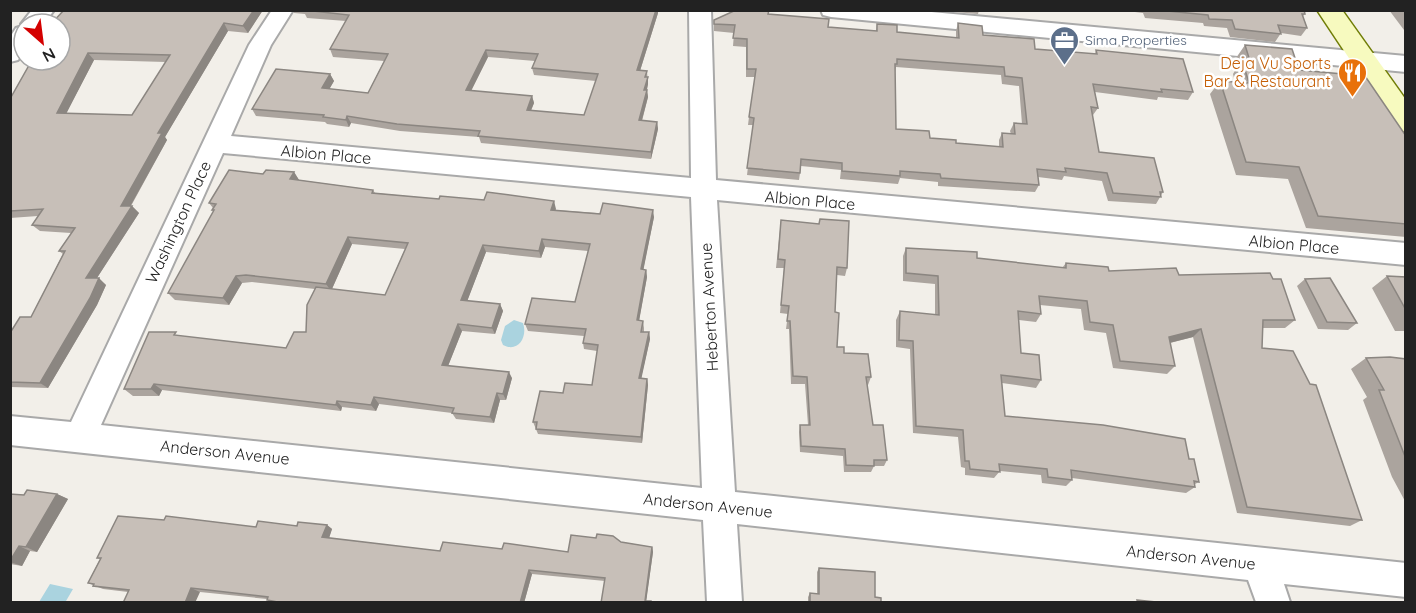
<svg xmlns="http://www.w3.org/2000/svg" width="1416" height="613" font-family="Quicksand,sans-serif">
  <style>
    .water { fill: #aad3df }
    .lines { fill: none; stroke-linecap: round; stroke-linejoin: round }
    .street-casing { stroke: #a9a9a9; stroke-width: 4 }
    .secondary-casing { stroke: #707d05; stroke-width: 3 }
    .street { fill: #fff; fill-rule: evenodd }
    .secondary { fill: #f7fabf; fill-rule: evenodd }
    .wall { fill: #aba49e; fill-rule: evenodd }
    .shaded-wall { fill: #8b8681 }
    .building { fill: #c7bfb8; stroke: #8b8681; stroke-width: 1.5; fill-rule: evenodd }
    .labels { text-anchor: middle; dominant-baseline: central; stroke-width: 5; stroke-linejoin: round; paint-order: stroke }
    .far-service-label { font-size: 14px; fill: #4e5e75; stroke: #fff; text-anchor: start }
    .food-label { font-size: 16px; fill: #c56008; stroke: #fff; text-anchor: end }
    .street-label { font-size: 16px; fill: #222; stroke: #fff }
  </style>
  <rect width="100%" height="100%" fill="#f2efe9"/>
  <path class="water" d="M514,320L523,323C528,337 518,353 503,345L501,340L505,326Z
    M50,584L73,589L66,601L39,602Z"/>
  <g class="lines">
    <defs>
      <path id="street" d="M32,10H54L44,24H24V51L18,60L10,62V37L16,28L22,26L21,24Z
        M272,10H293L271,45L231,136L691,178L689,10H711L716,180L1406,243V265L717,200L735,492L1406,563V597L1284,584L1290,602H1256L1248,580L737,524L742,602H707L703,520L10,445V416L71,422L249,45ZM223,153L691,197L702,488L101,425Z
        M821,10H910L1406,56V72L831,17L823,15Z"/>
      <path id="secondary" d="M1317,10H1342L1406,100V132L1396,129Z"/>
    </defs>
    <use href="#street" class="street-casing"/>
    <use href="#secondary" class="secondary-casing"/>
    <use href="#street" class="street"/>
    <use href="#secondary" class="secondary"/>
  </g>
  <path class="wall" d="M263,10L248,33L228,31L165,137L167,140L131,206H132L139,213L97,278L106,285L97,305L48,388L10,387V333L31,317L63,254L59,251L71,233L40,231L32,225L38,216L10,218V99L32,60ZM94,60L166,62L132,115L66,113Z
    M292,10H658V13L640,71H647L648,84L647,90L648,97L642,121L657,122L658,129L651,159L481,143L479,137L400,131L351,123L349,127L327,124L325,122L256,116L252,109L330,74L334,81L329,89L368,93L384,61L333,57L330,49L346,21L307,18L305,14L294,13ZM488,57L535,61L532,68L534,75L596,81L584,115L531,111L534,103L532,96L471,91Z
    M955,10H979L978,14L955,12Z
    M1119,10H1304L1305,14L1303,16L1307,28L1301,36L1281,33L1275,42L1230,37L1227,28L1204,26L1203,23L1145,18L1143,13Z
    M1389,10H1406V30H1404Z
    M768,14L828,27L876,31L877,24L897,32L956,38V31L958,23L983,35L1035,49L1095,54L1096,50L1193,92L1188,100L1158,97L1157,100L1095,92L1098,108L1093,115H1092L1099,152L1163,192L1156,204L1108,201L1102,181L1064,176L1062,180L1038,177L1039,185L1035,192L938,186V182L900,178L898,184L840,179L841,170L801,166L799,180L747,175L753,125H748L749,117L755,77H746V47L733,46L734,33L714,31V20ZM896,67L1001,75L1002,84L1019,86L1022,124L1014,123L1010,131L1011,134L1002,133L999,140V147L956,143L930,138L896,129L895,72Z
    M1245,45L1299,70L1406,136V237L1306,228L1288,179L1236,175L1210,94L1220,81L1235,82L1233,74L1238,66L1236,58Z
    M294,172L299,180L373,190L375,193L439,199L554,201L555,210L654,217L643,270H646L647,277L639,320L643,321L644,328V332H649L650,339L641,378L647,379L648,385L642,443L538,434L533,422L563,393L592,385L597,351L584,349L583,343L584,336L528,331L525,324L575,302L588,251L545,247L541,258L486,252L467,301L500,304L503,311L495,334L462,331L448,366L512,378L506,400H500L494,423L456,419L452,413L379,404L376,411L342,407L341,411L162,390L159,396H133L124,389L180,336L286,348L306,332L315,289L252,282L242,283L229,305L175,300L168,293L214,211L212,210L213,208L209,203L263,174ZM352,244L405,249L385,295L332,289Z
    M820,219L847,268L845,276L837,275L835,312L837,347L871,377L868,385H867L873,425L887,460L884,466H874L871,472H844L843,456L800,452L799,432L800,425H808L805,384H791L789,329H786L788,314L780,313L784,268H776L781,220L819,224Z
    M906,248L977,258L1062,268L1066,263L1109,271L1179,275L1295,320L1285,328H1263L1262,348L1362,520L1350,526L1237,513L1193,337L1170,343L1175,366L1167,374L1113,368L1106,333L1084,330L1081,309L1040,305L1041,314L1036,322L1019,320L1021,353L1041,380L1036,388L1002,383L1005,416L1189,459L1199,482L1195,484V487L1186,493L1072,478V480L1066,486L1042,483L1041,475L1000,471L994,478L965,475V468L961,467L958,437L913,433L910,349L896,347V320L900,311L935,315V284L903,281V256Z
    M1387,276L1406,277V331H1395L1372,288Z
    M1305,279L1357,323L1348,330L1318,329L1297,286Z
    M1366,358L1406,359V503L1392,477L1363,400L1367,397L1351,369Z
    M10,494L24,495L57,494L68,499L37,552L30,551L22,566L10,564Z
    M164,520L256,527L327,525L332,529L329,538L440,551L502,549L568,552L621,542L652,547L653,552L646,601H651V603H601L605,581L532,574L524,603H272L267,599L200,592H128L103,589L88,583L100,559L97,558Z
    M819,568L875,597L881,603H808V597L810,593H817V572Z"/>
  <path class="shaded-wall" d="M254,10H263L248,33L243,26Z
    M656,10H658V13L638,77L637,70Z
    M224,23L228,31L165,137L167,140L127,212L121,206L158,133Z
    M486,50L488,57L468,97L466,90Z
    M88,53L94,60L63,120L57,113Z
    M330,74L334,81L326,95L322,88Z
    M648,77V84L645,97L644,90Z
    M647,90L648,97L640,127L639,120Z
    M532,96L534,103L528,117L527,110Z
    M347,116L351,123L349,127L346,120Z
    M657,122L658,129L651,159V152Z
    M294,172L299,180L290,179Z
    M554,201L556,209L553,217L551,210Z
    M132,206L139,213L93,284L86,278Z
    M653,210L654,217L642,277L641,269Z
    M348,237L352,244L331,291L326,284Z
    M542,239L545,247L541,258L539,251Z
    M483,245L486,252L465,307L461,300Z
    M646,270L647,277L638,327L637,320Z
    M236,276L242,283L229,305L223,298Z
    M99,278L106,285L97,305L48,388L40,383Z
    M500,304L503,311L495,334L492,328Z
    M458,324L462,331L446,371L442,365Z
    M1201,329L1193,337L1161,345L1169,337Z
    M649,332L650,339L640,385L639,378Z
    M509,372L512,378L506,400L503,394Z
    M647,379L648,385L642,443L641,437Z
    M154,384L162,390L159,396L151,389Z
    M497,393L500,400L494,423L490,417Z
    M374,397L379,404L376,411L371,405Z
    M337,401L342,407L341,411L336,405Z
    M57,494L68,499L37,552L26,547Z
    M327,525L332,529L328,541L322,537Z
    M19,546L30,551L22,566L10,562Z
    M652,547L653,552L646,603L645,601Z
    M529,570L532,574L524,603H520Z
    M191,588L200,592L195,603H185Z"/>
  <path class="building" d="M64,10H254L243,26L224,23L158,133H162L121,206H132L86,278H99L90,298L40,383L10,382V333L20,317H31L65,251H59L75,228L32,225L43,209L10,211V99L32,60H60V24H51ZM88,53L170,55L132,115L57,113Z
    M656,10L637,70L647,71L645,77H648L644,90H647L639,120L657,122L651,152L478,136L480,131L397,124L347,116L346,120L323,117L324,115L252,109L276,69L330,74L322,88L368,93L388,54L330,49L349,15L304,10ZM486,50L538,54L532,68L598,74L584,115L527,110L532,96L466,90Z
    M736,10H769L768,14L829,19L828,27L877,31V24L897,25V32L959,38L958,23L982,26L983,35L1034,39L1035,49L1097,54L1096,50L1183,59L1193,92L1161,89L1162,92L1093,84L1098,108L1091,107L1099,152L1154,158L1163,192H1160L1161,197L1113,193L1107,173L1065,168L1066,172L1037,169L1039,185L941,178L940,174L900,171V176L842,171V163L801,159L800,173L747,168L754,118L749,117L756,69H747V39L733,38L735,25L714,24V20ZM897,59L1004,67L1005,76L1022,78L1027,124L1014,123L1015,134L1002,133L1003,147L956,143V140L930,138L929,131L896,129L895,64H897Z
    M1157,10H1304L1305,14H1302L1307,28L1278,25L1281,34L1235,29L1232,20L1209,19L1208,15Z
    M1245,45L1292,49L1299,70L1365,76L1406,136V224L1318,216L1299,167L1246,162L1220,81L1249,83L1242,60L1250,61Z
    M229,170L263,174L266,170L294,172L290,179L373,190L372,193L439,199L440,196L484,200L487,192L554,201L551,210L600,214L603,203L653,210L641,269L646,270L637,320L643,321L641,332H649L639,378L647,379L641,437L536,429L537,422H533L540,391L563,393L565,383L592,385L598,345L583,343L586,329L525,324L532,298L575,302L590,244L542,239L539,251L483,245L461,300L500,304L492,328L458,324L442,365L509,372L503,394L497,393L490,417L452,413L454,408L374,397L371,405L337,401L336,405L154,384L151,389H124L149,332H176L174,335L286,348L294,332H306L307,305L316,287L385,295L408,243L348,237L326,284L246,275L236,276L223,298L168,293L214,210H212L216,204L209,203Z
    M820,219L849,221L847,268L837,267L835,312L839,313L837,347H844V353L868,354L871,377H866L873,425H883L887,460H874V466L846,465L845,449L801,446L800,425H810L807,377L793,376L790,321H787L789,306L781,305L785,260L778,259L781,220L819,224Z
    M906,248L977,252V258L1066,268V263L1108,267L1109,271L1176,268L1179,275L1270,273L1273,279H1281L1295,320H1263L1262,348L1293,351L1310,384L1316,385L1362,520L1247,507L1201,329L1169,337L1175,366L1120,361L1113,325L1090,322L1087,301L1039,296L1041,314L1018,311L1021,353L1039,355L1041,380L1001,375L1005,416L1103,425L1185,439L1189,459H1194L1199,482L1194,481L1195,487L1071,470L1072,480L1048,477L1047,469L999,464L1000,472L970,469L969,461H965L963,430L916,426L913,341L899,340L900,311L939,315L938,276L906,273Z
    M1387,276L1406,277V310Z
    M1330,278L1357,323L1327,322L1305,279Z
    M1390,357L1406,359V459L1379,390H1384L1366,358Z
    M27,490L57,494L26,547L19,546L10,561V494L24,495Z
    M118,516L164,520L166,516L256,527L258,521L297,526L298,522L327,525L322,537L440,551L443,542L502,549L504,543L568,552L571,535L596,538L597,534L613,536L621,542L652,547L645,601H651V603H601L605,578L529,570L520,603H283L267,600L268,597L191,588L185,603H123L129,590L93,586L94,584L88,583L101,558H97Z
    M819,568L875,572V597L881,598V603H810V593L819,594Z
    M1137,600L1166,603H1138Z"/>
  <defs>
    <symbol id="office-pin" viewBox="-11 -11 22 30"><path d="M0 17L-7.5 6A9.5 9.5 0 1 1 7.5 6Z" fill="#5c6f8a" stroke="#fff"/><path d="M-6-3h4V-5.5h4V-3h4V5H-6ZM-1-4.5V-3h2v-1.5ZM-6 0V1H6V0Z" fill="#fff"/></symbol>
    <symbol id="restaurant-pin" viewBox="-11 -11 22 30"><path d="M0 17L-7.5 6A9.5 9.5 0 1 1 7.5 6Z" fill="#e8710a" stroke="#fff"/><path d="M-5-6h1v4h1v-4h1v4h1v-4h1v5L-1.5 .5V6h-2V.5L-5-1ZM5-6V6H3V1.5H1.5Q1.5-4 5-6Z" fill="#fff"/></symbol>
  </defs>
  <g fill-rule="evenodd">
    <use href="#office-pin" x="1048" y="24" width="33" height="45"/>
    <use href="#restaurant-pin" x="1336" y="56" width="33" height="45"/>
  </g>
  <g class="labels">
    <g class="far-service-label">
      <text x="1085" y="40">Sima Properties</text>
    </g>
    <g class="food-label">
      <text x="1331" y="63">Deja Vu Sports<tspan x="1331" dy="18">Bar &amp; Restaurant</tspan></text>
    </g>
    <g class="street-label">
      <text transform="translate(326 154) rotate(5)">Albion Place</text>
      <text transform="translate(810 200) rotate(5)">Albion Place</text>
      <text transform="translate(178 222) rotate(-65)">Washington Place</text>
      <text transform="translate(1294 244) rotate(5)">Albion Place</text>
      <text transform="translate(709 307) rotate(-93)">Heberton Avenue</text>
      <text transform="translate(225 452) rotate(6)">Anderson Avenue</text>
      <text transform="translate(708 505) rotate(6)">Anderson Avenue</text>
      <text transform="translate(1191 557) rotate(6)">Anderson Avenue</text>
    </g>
  </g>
  <rect width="1416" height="613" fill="none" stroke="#222222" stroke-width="24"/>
  <g transform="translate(42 42) rotate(152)"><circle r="28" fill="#ffffff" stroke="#a7a7a7" stroke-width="1.5"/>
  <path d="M0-4.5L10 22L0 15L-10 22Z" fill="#d40000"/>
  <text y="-9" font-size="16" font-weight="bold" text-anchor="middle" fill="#222222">N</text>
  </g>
</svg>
